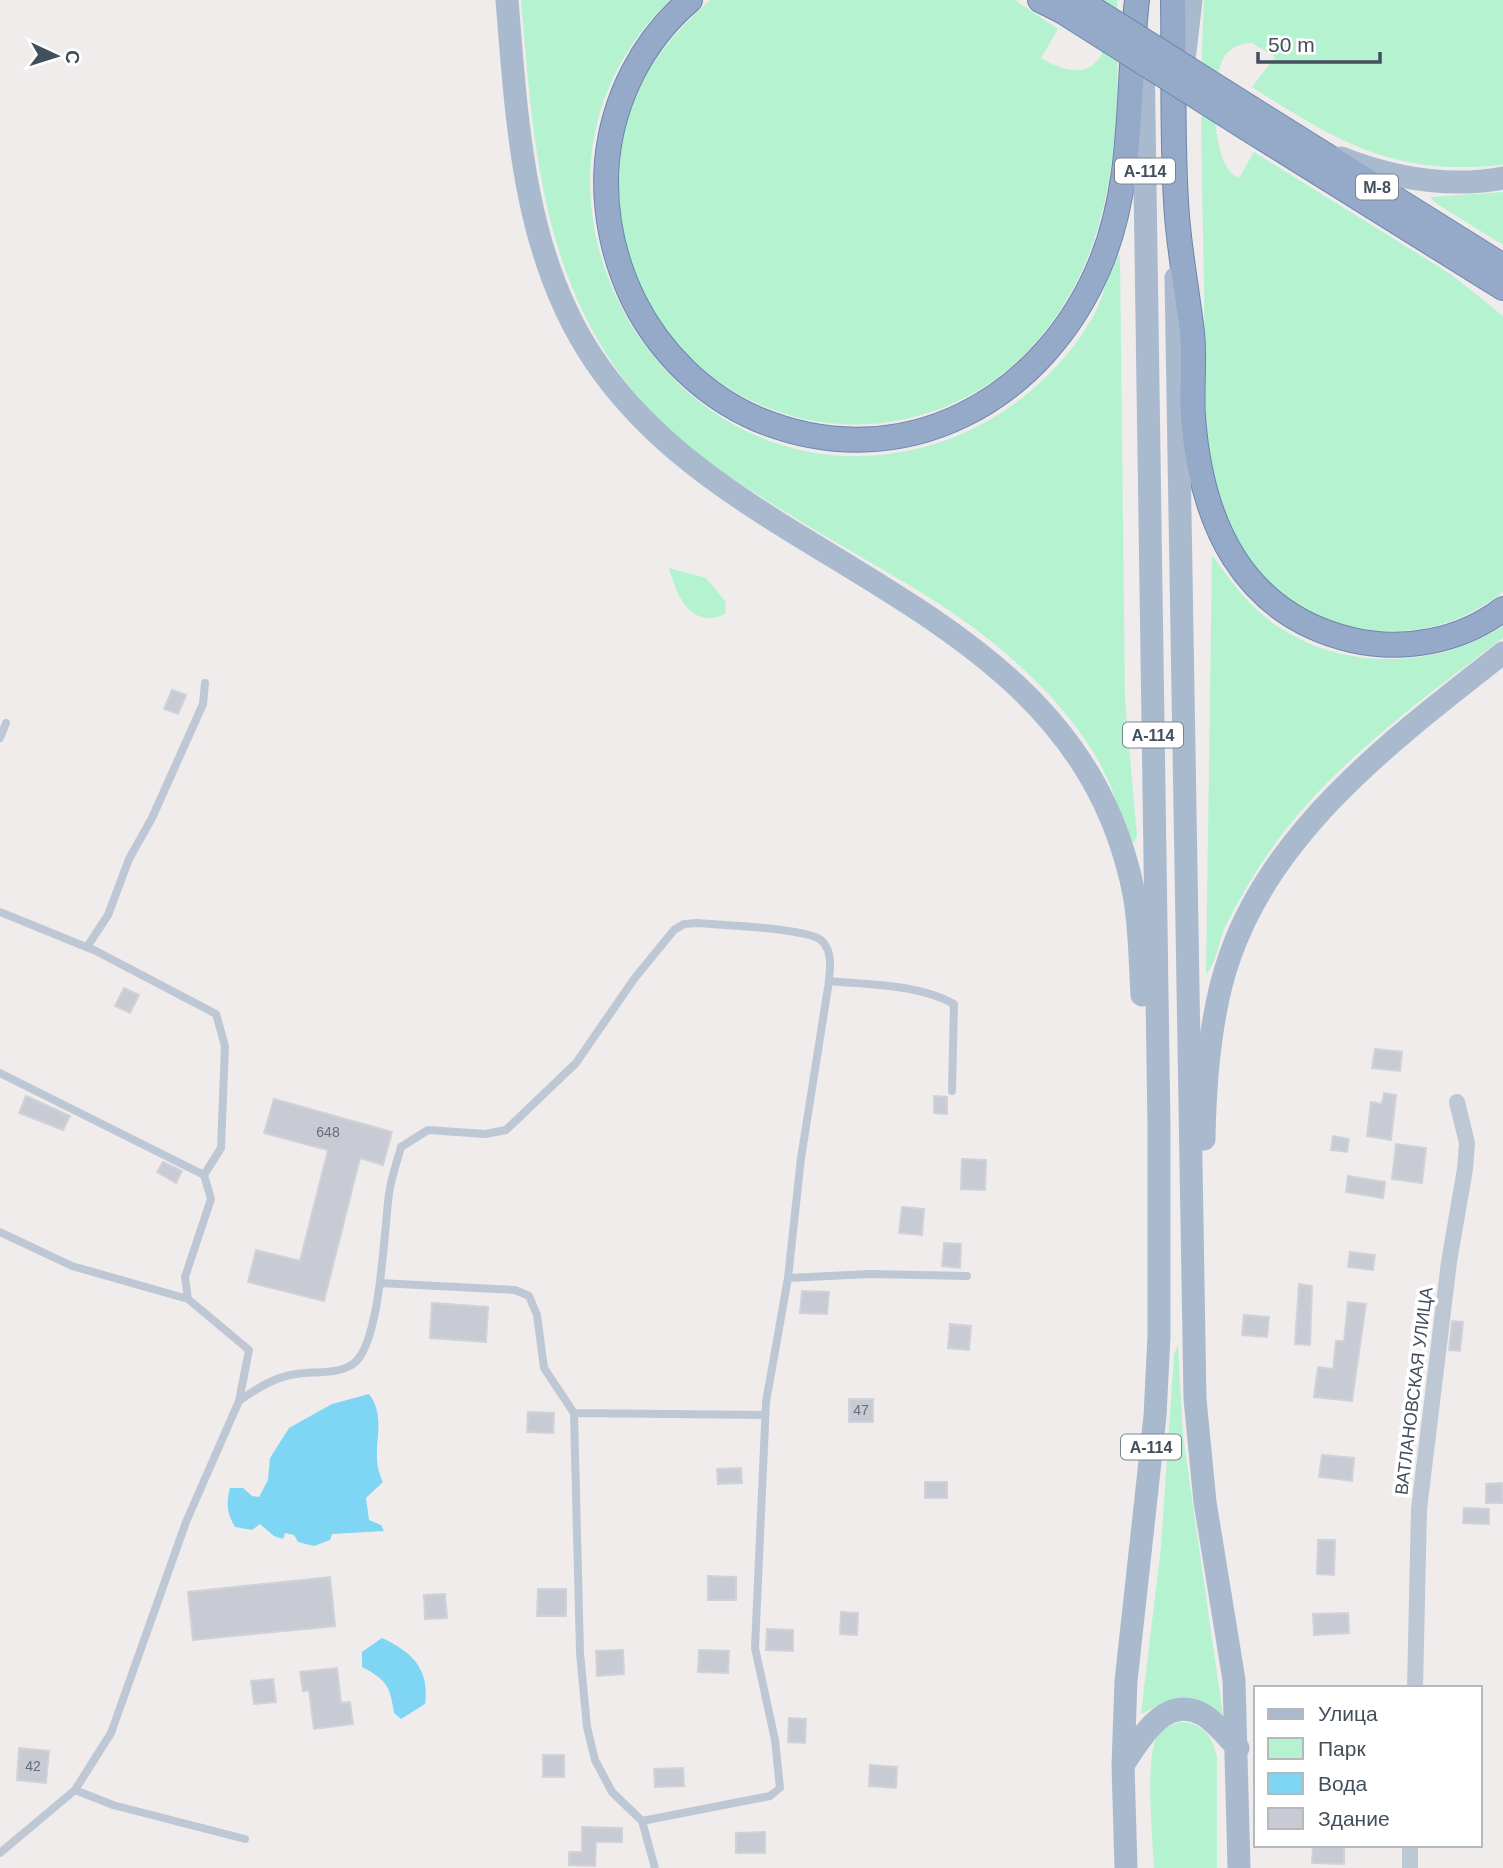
<svg xmlns="http://www.w3.org/2000/svg" width="1503" height="1868" font-family="Arial,sans-serif">
  <style>
    .green { fill: #b5f3d0 }
    .water { fill: #7ed5f4 }
    .building { fill: #c8cbd3; stroke: #d0d2d9; stroke-width: 2 }
    .lines { fill: none; stroke-linecap: round; stroke-linejoin: round }
    .trunk-casing { stroke: #6a86ad; stroke-width: 26 }
    .service { stroke: #bec8d4; stroke-width: 8 }
    .minor { stroke: #bec8d4; stroke-width: 16 }
    .primary { stroke: #a9bacf; stroke-width: 23 }
    .trunk { stroke: #94aac8; stroke-width: 24 }
    .trunk-bridge-casing { stroke: #6a86ad; stroke-width: 26; stroke-linecap: butt }
    .trunk-bridge { stroke: #94aac8; stroke-width: 24 }
    .labels { text-anchor: middle; dominant-baseline: central; stroke-width: 7; stroke-linejoin: round; paint-order: stroke }
    .number-label { font-size: 14px; fill: #646e7a }
    .shield { fill: #fff; stroke: #7b848d; stroke-width: 2 }
    .shield-label { font-size: 16px; font-weight: bold; fill: #434f5c }
    .street-label { font-size: 18px; fill: #434f5c; stroke: #fff }
  </style>
  <rect width="100%" height="100%" fill="#f0ecec"/>
  <path class="green" d="M521,0H670C468,193 682,535 946,440C1010,417 1067,368 1098,307C1103,295 1113,260 1120,255L1125,699L1137,836L1134,843C1121,827 1118,801 1109,782C1089,738 1057,700 1022,668C957,606 875,567 800,521C749,490 695,457 653,413C542,297 534,151 521,0Z
    M710,0H1015L1058,29L1041,58C1062,70 1087,80 1102,54V0H1117C1119,92 1120,195 1078,279C1051,333 1009,379 954,403C798,473 622,364 619,192C619,159 623,126 636,95C652,58 680,27 710,0Z
    M1204,0H1503V165C1394,176 1340,143 1252,87L1275,57L1252,43C1240,43 1230,48 1224,57C1210,79 1210,168 1239,178L1254,152L1452,275L1503,316V592C1456,628 1406,639 1349,626C1296,613 1248,574 1228,523C1198,448 1205,360 1204,281C1202,188 1199,94 1204,0Z
    M1503,192V245L1434,202L1431,197Z
    M1212,555C1228,577 1244,600 1265,617C1332,671 1432,672 1503,626V638C1427,695 1345,755 1286,829C1263,859 1243,891 1226,925C1219,939 1217,963 1206,974Z
    M669,568L706,578L726,602L725,614C690,630 676,594 669,568Z
    M1178,1345L1183,1436L1223,1715C1182,1691 1183,1694 1141,1714L1161,1547L1174,1354Z
    M1181,1722C1203,1723 1213,1737 1217,1757V1868H1154C1153,1841 1144,1755 1158,1735C1164,1727 1172,1724 1181,1722Z"/>
  <path class="water" d="M369,1394C390,1422 367,1450 383,1482L366,1498L369,1520L381,1525L384,1531L332,1534L330,1540L314,1546L298,1542L294,1535L285,1533L283,1539L274,1536L260,1524L252,1530L235,1527C227,1513 226,1504 230,1488H243L252,1496L259,1497L268,1480L270,1458L289,1428L332,1404Z
    M382,1638C412,1652 430,1669 425,1704L401,1719L394,1713C390,1686 387,1680 362,1667V1652Z"/>
  <path class="building" d="M172,690L186,695L178,714L164,709Z
    M124,988L139,995L130,1013L115,1006Z
    M1375,1049L1402,1052L1400,1071L1372,1068Z
    M1384,1093L1396,1095L1391,1140L1367,1136L1371,1102L1382,1104Z
    M26,1096L70,1116L63,1130L19,1113Z
    M934,1096L947,1097V1114L934,1113Z
    M274,1099L392,1132L383,1165L360,1158L324,1301L248,1282L256,1250L300,1261L328,1150L264,1133Z
    M1333,1136L1349,1139L1347,1152L1331,1150Z
    M1396,1144L1426,1148L1422,1183L1392,1179Z
    M962,1159L986,1160L985,1190L961,1189Z
    M163,1162L182,1171L176,1183L157,1172Z
    M1348,1176L1385,1182L1383,1198L1346,1192Z
    M902,1207L924,1209L922,1235L899,1233Z
    M944,1243L961,1244L960,1268L942,1266Z
    M1350,1252L1375,1255L1373,1270L1348,1267Z
    M1299,1284L1312,1286L1310,1345L1295,1344Z
    M802,1291L829,1292L827,1314L800,1313Z
    M1348,1302L1366,1304L1352,1401L1314,1397L1318,1367L1333,1369L1336,1341H1344Z
    M432,1303L488,1307L486,1342L430,1338Z
    M1244,1315L1269,1317L1267,1337L1242,1335Z
    M1452,1321L1463,1322L1460,1351L1449,1350Z
    M950,1324L971,1326L969,1350L948,1348Z
    M849,1399H873V1422H849Z
    M528,1412L554,1413L553,1433L527,1432Z
    M1322,1455L1354,1458L1352,1481L1319,1477Z
    M741,1468L742,1483L718,1484L717,1469Z
    M925,1482H947V1498H925Z
    M1503,1483V1503H1486V1484Z
    M1464,1508L1489,1509V1524L1463,1523Z
    M1318,1540H1335L1334,1575L1317,1574Z
    M708,1576L736,1577V1600H708Z
    M330,1577L335,1626L193,1640L188,1592Z
    M538,1589H566V1616H537Z
    M445,1594L447,1618L425,1619L424,1595Z
    M841,1612L858,1613L857,1635L840,1634Z
    M1348,1613L1349,1633L1314,1635L1313,1614Z
    M767,1629L793,1630V1651L766,1650Z
    M623,1650L624,1674L597,1676L596,1651Z
    M699,1650L729,1651L728,1673L698,1672Z
    M337,1668L341,1703L350,1702L353,1724L314,1729L309,1690L303,1691L300,1672Z
    M273,1679L276,1702L254,1704L251,1681Z
    M789,1718L806,1719L805,1743L788,1742Z
    M19,1748L49,1751L46,1783L17,1780Z
    M543,1755H564V1777H543Z
    M870,1765L897,1767L896,1788L869,1786Z
    M683,1768L684,1786L655,1787L654,1769Z
    M582,1827L622,1828V1842H596L595,1866L569,1865V1852H582Z
    M765,1832V1853H736V1833Z
    M1313,1845H1344V1864L1312,1863Z"/>
  <g class="lines">
    <defs>
      <path id="trunk" d="M690,0C642,41 613,99 607,161C603,209 613,258 634,301C660,353 704,396 757,419C903,480 1046,400 1102,260C1135,177 1127,87 1137,0
        M1040,0L1062,11
        M1173,0C1174,67 1172,135 1176,201C1178,245 1187,289 1192,333C1195,361 1191,389 1193,417C1201,522 1242,614 1352,640C1404,652 1461,641 1503,609
        M1252,109L1503,266
        M1248,129L1503,288"/>
    </defs>
    <use href="#trunk" class="trunk-casing"/>
    <path class="service" d="M0,738L6,723
      M0,912L96,951L216,1014L225,1046L221,1148L204,1175
      M87,947L108,915L129,859L152,818L203,704L205,683
      M829,981C869,985 919,984 954,1004L952,1091
      M0,1073L204,1175L211,1199L185,1277L188,1299L249,1350L239,1401L186,1522L111,1733L75,1790L0,1853
      M0,1232L72,1266L188,1299
      M788,1278L870,1274L967,1276
      M380,1283L515,1290L529,1296L537,1315L544,1368L574,1413L580,1653L587,1727L595,1760L612,1792L642,1821L655,1868
      M239,1401C256,1389 274,1377 296,1374C314,1371 337,1375 353,1364C381,1345 384,1228 389,1194C391,1178 397,1162 401,1147L428,1130L485,1134L506,1130L576,1063L634,979L674,930L684,924L697,923C721,925 806,928 821,940C833,951 830,968 829,981L801,1158L788,1278L766,1402L755,1648L775,1740L780,1788L770,1796L642,1821
      M574,1413L765,1415
      M75,1790L113,1805L245,1839"/>
    <path class="minor" d="M1415,1688L1419,1509L1449,1262L1465,1169L1467,1143L1457,1102
      M1410,1868V1845"/>
    <path class="primary" d="M507,0C517,122 523,253 593,358C641,430 708,479 780,524C935,621 1095,696 1134,894C1140,927 1140,962 1142,995
      M1182,78L1191,0
      M1341,158C1392,178 1449,188 1503,178
      M1176,278L1195,1399L1205,1502L1234,1680L1239,1868
      M1204,1139C1205,1080 1210,1012 1230,956C1275,826 1400,734 1503,653
      M1123,1765C1140,1740 1164,1694 1202,1714C1215,1721 1227,1737 1238,1748
      M1126,1868L1123,1765L1126,1681L1155,1416L1159,1336V1128L1143,49"/>
    <use href="#trunk" class="trunk"/>
    <defs>
      <path id="trunk-bridge" d="M1079,0L1252,109
        M1062,11L1248,129"/>
    </defs>
    <use href="#trunk-bridge" class="trunk-bridge-casing"/>
    <use href="#trunk-bridge" class="trunk-bridge"/>
  </g>
  <g class="labels">
    <g class="number-label">
      <text x="328" y="1132">648</text>
      <text x="861" y="1410">47</text>
      <text x="33" y="1766">42</text>
    </g>
    <g class="shield">
      <rect x="1115" y="158.5" width="60" height="25" rx="5"/>
      <rect x="1356" y="174.5" width="42" height="25" rx="5"/>
      <rect x="1123" y="722.5" width="60" height="25" rx="5"/>
      <rect x="1121" y="1434.5" width="60" height="25" rx="5"/>
    </g>
    <g class="shield-label">
      <text x="1145" y="171">А-114</text>
      <text x="1377" y="187">М-8</text>
      <text x="1153" y="735">А-114</text>
      <text x="1151" y="1447">А-114</text>
    </g>
    <g class="street-label">
      <text transform="translate(1414 1391) rotate(-83)">ВАТЛАНОВСКАЯ УЛИЦА</text>
    </g>
  </g>
  <rect x="1254" y="1686" width="228" height="161" fill="#ffffff" stroke="#b4b9be" stroke-width="2"/>
  <rect x="1268" y="1709" width="35" height="10" fill="#a9bacf" stroke="#b4b9be" stroke-width="2"/>
  <text x="1318" y="1721" font-size="21" fill="#434f5c">Улица</text>
  <rect x="1268" y="1738" width="35" height="21" fill="#b5f3d0" stroke="#b4b9be" stroke-width="2"/>
  <text x="1318" y="1756" font-size="21" fill="#434f5c">Парк</text>
  <rect x="1268" y="1773" width="35" height="21" fill="#7ed5f4" stroke="#b4b9be" stroke-width="2"/>
  <text x="1318" y="1791" font-size="21" fill="#434f5c">Вода</text>
  <rect x="1268" y="1808" width="35" height="21" fill="#c8cbd3" stroke="#b4b9be" stroke-width="2"/>
  <text x="1318" y="1826" font-size="21" fill="#434f5c">Здание</text>
  <g transform="translate(56 56) rotate(94)" stroke="#ffffff" stroke-width="5" paint-order="stroke">
  <path d="M0-5L12 26L0 18L-12 26Z" fill="#434f5c"/>
  <text y="-10" font-size="19" font-weight="bold" text-anchor="middle" fill="#434f5c">С</text>
  </g>
  <path d="M1258 52v10h122v-10" fill="none" stroke="#434f5c" stroke-width="3.5"/>
  <text x="1268" y="52" font-size="21" fill="#434f5c" stroke="#ffffff" stroke-width="5" paint-order="stroke">50 m</text>
</svg>
